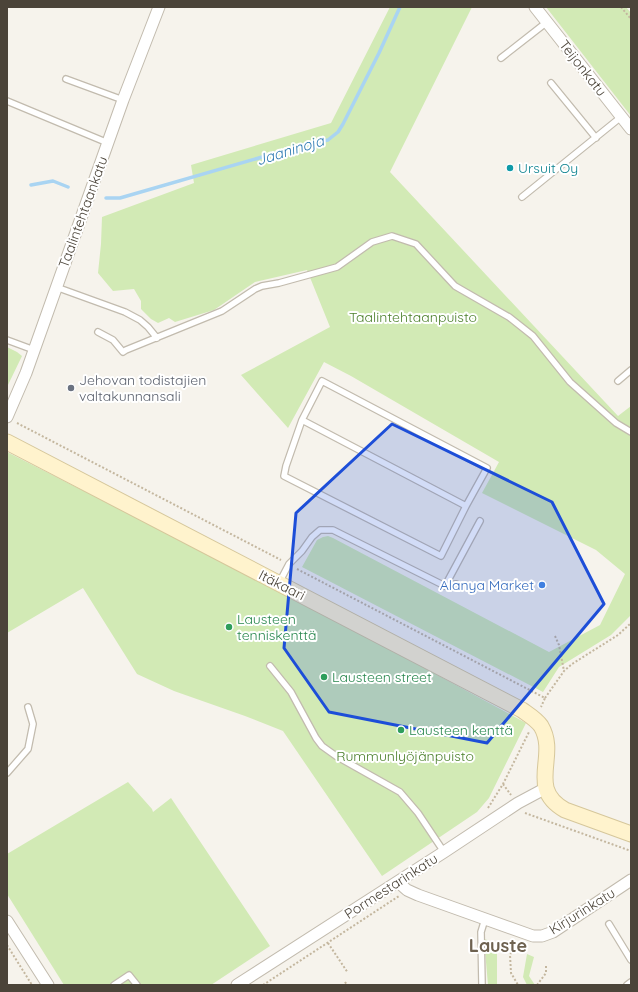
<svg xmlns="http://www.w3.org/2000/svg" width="638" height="992" font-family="Quicksand,sans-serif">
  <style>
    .green { fill: #d2eab5 }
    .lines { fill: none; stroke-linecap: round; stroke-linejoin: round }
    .stream { stroke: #a9d4f2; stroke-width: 3.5 }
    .lane-casing { stroke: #c2bbae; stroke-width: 8 }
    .street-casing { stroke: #c2bbae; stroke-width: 13 }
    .secondary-casing { stroke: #d6c79b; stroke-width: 17 }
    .path { stroke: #c4b79f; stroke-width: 2; stroke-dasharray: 2 2; stroke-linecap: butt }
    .lane { stroke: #fff; stroke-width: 5.5 }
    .street { stroke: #fff; stroke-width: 11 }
    .secondary { stroke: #fff3cd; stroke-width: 15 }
    .marked { fill: #1d4ed8; fill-opacity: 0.2; stroke: #1d4ed8; stroke-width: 3; stroke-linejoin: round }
    .culture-dot { fill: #0f9aa8; stroke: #fff; stroke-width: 1.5 }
    .worship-dot { fill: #6b7280; stroke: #fff; stroke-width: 1.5 }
    .shop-dot { fill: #3f7fe0; stroke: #fff; stroke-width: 1.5 }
    .leisure-dot { fill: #2e9e5b; stroke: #fff; stroke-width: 1.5 }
    .labels { text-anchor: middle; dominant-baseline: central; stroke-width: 4; stroke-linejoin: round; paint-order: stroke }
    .street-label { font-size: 14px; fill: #4b4439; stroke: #fff }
    .culture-label { font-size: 14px; fill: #0d838f; stroke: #fff; text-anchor: start }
    .park-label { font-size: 14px; fill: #4a7f2a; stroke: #fff }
    .worship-label { font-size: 14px; fill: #5b616d; stroke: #fff; text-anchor: start }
    .shop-label { font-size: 14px; fill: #366cbe; stroke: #fff; text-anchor: end }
    .leisure-label { font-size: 14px; fill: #27864d; stroke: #fff; text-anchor: start }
    .water-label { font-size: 15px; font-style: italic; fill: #2e7ab2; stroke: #fff }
    .district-label { font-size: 18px; font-weight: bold; fill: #6e6250; stroke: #fff }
  </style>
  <rect width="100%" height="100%" fill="#f6f3ec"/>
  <path class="green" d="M390,7H472L390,172L618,416L631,406V615L611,635L559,667L543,692L302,567L317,540L323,537L328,536L333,538L549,652L600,625L625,574L596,550L482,493L499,462L351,376L324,362L288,428L241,375L330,327L307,270L255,282L214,310L175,322L169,318L158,323L151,319L141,309V301L134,289L113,291L98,273L101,244L102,217L194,183L191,165L331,123Z
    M546,7H626L631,13V116Z
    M7,347L17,352L22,356L7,387Z
    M7,452L300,601L526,723L489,798L477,812L382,876L283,731L245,716L174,691L137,674L83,588L7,633Z
    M128,782L152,809L153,812L171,798L270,946L211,985H64L7,894V854Z
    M484,939L497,943V985H488Z
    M527,954L534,957L529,976L535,985H527L523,977Z"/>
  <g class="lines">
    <path class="stream" d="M31,185L53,181L68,187
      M106,198H120L283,151L308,144L328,140L338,132L343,124L379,53L400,7"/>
    <defs>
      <path id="lane" d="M501,58L547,22
        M66,79L123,100
        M551,83L596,138
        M7,101L108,143
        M522,197L621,117
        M56,287L125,312L140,320L148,327L157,338
        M98,332L113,340L123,352L126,350L222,311L255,289L262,286L279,283L337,267L372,242L392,236L416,244L455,286L509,317L533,336L570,382L616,423L631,432
        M7,340L34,350
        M618,381L631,370
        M302,420L466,506L487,468L322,381L302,420L286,466L284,476L441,556L466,506
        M279,583L289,564L302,551L312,537L320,530H333L445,586L456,584
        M445,586L480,521
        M270,666L291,692L316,738L322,746L336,756L400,792L418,813L444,852
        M7,773L28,749L33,724L28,707
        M609,924L631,960
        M114,985L129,975L137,985
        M482,985L481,932L485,919
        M627,985L631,982"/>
      <path id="street" d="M535,7L631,129
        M7,417L26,373L123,100L159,7
        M398,882L407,890L418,895L533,936H542L553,932L631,880
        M7,921L48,985
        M237,985L444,852L518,803L546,788"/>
      <path id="secondary" d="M7,442L522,710C529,715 536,719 541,726C559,756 526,788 565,810L631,834"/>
    </defs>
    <use href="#lane" class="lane-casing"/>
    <use href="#street" class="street-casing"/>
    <use href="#secondary" class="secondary-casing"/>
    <path class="path" d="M621,7L631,19
      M17,423L281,560
      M297,569L545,698L541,707
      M555,636L559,645L564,671
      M545,698L564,671L572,664L618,635L631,623
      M503,784L511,795
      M488,808L503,784L529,732
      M525,813L631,851
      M515,941L513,949L510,955L511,973L518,985
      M328,943L348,973
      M7,945L32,985
      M345,982L347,985
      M263,985L399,896
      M537,985L546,973V965"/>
    <use href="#lane" class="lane"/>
    <use href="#street" class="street"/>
    <use href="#secondary" class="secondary"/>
  </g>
  <path class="marked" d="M392,424L552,502L604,604L487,743L329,712L284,648L296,513Z"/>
  <circle class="culture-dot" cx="510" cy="168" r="4"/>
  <circle class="worship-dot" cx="71" cy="388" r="4"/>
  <circle class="shop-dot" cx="542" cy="585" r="4"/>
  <g class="leisure-dot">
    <circle cx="229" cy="627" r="4"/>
    <circle cx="324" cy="677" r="4"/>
    <circle cx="401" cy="730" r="4"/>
  </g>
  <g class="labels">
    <g class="street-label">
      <text transform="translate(583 68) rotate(52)">Teijonkatu</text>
      <text transform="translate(83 212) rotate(-70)">Taalintehtaankatu</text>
      <text transform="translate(282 585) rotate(27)">Itäkaari</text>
      <text transform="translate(391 886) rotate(-33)">Pormestarinkatu</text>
      <text transform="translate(582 911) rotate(-32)">Kirjurinkatu</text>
    </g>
    <g class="culture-label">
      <text x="518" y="168">Ursuit Oy</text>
    </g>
    <g class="park-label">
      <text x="413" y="317">Taalintehtaanpuisto</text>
      <text x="405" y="756">Rummunlyöjänpuisto</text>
    </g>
    <g class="worship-label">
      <text x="79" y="380">Jehovan todistajien<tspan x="79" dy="16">valtakunnansali</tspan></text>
    </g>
    <g class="shop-label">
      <text x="534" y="585">Alanya Market</text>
    </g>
    <g class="leisure-label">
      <text x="237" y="619">Lausteen<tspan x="237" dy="16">tenniskenttä</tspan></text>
      <text x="332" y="677">Lausteen street</text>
      <text x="409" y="730">Lausteen kenttä</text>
    </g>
    <g class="water-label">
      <text transform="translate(290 150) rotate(-17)">Jaaninoja</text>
    </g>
    <g class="district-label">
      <text x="498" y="945">Lauste</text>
    </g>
  </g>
  <rect width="638" height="992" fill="none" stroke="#4b4439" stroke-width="16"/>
</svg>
